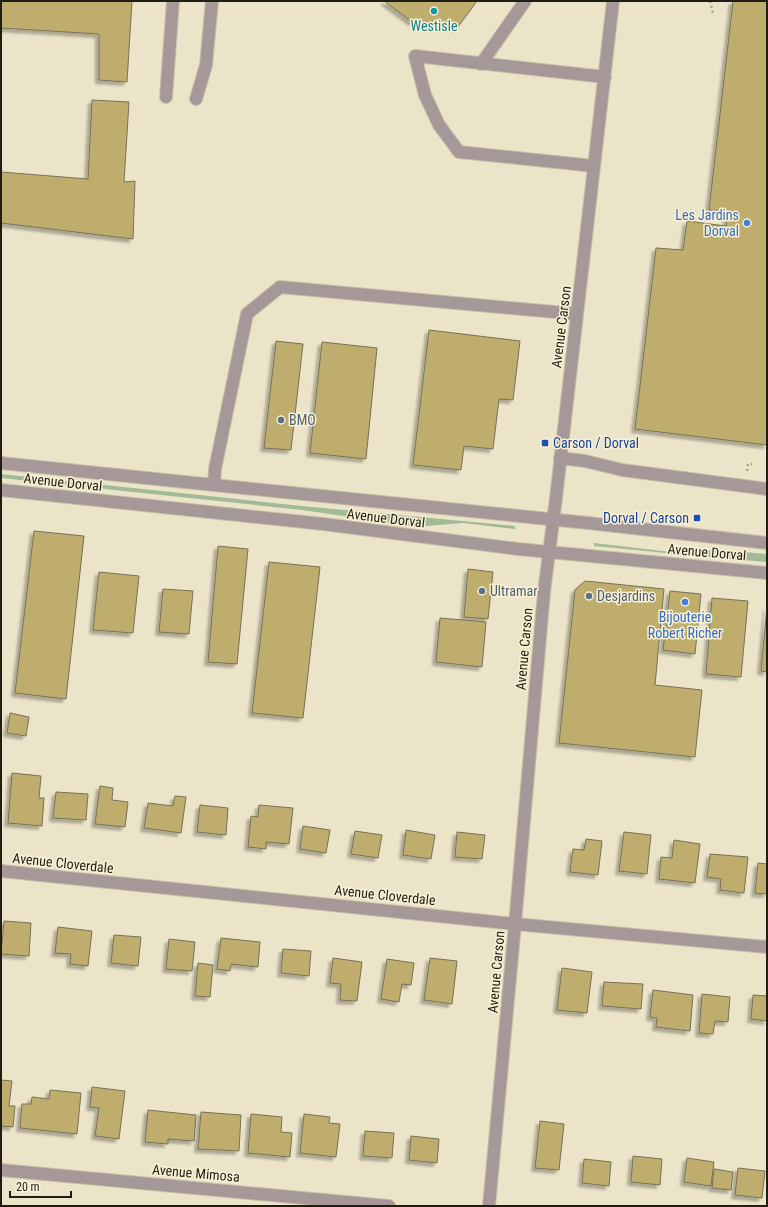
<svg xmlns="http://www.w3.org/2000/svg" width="768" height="1207" font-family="'Roboto Condensed',sans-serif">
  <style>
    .green { fill: #a1bb96 }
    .building { fill: #bead6d; stroke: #777158; filter: url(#shadow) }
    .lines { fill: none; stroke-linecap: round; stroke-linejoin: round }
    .minor-casing { stroke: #c6c0a8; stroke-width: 14 }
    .path { stroke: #a49e89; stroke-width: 2.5; stroke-dasharray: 2 3; stroke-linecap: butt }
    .minor { stroke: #a69898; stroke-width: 12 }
    .culture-dot { fill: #0f9aa8; stroke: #f9f1d6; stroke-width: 1.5 }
    .shop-dot { fill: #3f7fe0; stroke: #f9f1d6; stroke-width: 1.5 }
    .service-dot { fill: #5c6f8a; stroke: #f9f1d6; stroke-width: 1.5 }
    .transit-dot { fill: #1a4fb4; stroke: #f9f1d6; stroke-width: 1.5 }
    .labels { text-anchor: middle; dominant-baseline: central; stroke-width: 3; stroke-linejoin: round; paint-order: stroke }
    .culture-label { font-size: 14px; fill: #0d838f; stroke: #f9f1d6 }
    .shop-label { font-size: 14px; fill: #366cbe; stroke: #f9f1d6; text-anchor: end }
    .street-label { font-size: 14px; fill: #201d13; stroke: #f9f1d6 }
    .service-label { font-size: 14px; fill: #4e5e75; stroke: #f9f1d6; text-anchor: start }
    .transit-label { font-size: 14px; fill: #164399; stroke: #f9f1d6; text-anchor: start }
  </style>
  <defs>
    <filter id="shadow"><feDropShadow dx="-3.5" dy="3.5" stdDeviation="1" flood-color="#0004"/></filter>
  </defs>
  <rect width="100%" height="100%" fill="#ebe4c9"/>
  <path class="green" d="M1,474L302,506L515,526V529L463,523L426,526H413L302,510L1,478Z
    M594,543L671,552L717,550L767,554V562L676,554L594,546Z"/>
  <path class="building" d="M1,1H132L127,82L99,80V34L1,28Z
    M384,1H477L457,28L411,21Z
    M733,1H767V445L635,429L656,248L683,250L687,221L726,226L728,212L709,210Z
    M92,100L129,102L124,182L135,181L133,239L1,223V172L88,179Z
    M429,330L520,341L513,400L499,399L493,449L464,446L461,470L413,465Z
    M276,341L303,344L291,450L264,448Z
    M322,342L377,348L366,459L310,453Z
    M34,531L84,536L66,699L15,693Z
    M218,546L248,549L237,664L208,662Z
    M269,562L320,567L303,718L252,713Z
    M468,569L493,572L488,619L464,617Z
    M99,572L139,576L133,633L93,630Z
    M585,581L664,589L655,685L702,690L695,757L559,743L575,590Z
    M163,589L193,591L189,634L159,632Z
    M670,591L701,594L695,654L663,650Z
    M712,598L748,601L741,677L706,674Z
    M767,607V672L761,671Z
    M440,618L486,622L482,667L436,662Z
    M10,713L29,717L26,736L7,733Z
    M12,773L41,776L39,798H44L42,826L8,823Z
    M100,786L113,788L112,800L128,802L125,827L95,824Z
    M56,792L88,794L86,820L53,818Z
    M175,796L186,797L181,833L144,828L148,803L173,806Z
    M200,805L228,808L226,835L197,832Z
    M259,805L293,808L289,844L266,842V849L248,847L251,816L258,817Z
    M303,826L330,830L326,853L300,849Z
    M406,830L435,835L431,859L403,855Z
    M355,831L382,835L378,858L351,854Z
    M457,832L485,835L482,859L455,857Z
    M624,832L651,835L647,874L619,871Z
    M586,839L602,841L598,875L570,872L573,849L584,850Z
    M674,840L700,844L695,883L659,879L661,857L672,858Z
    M710,854L748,857L744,893L720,890L721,879L707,877Z
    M758,863L767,864V894L755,893Z
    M4,921L31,923L29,956L1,954Z
    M58,927L92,931L88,966L70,964L71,954L55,953Z
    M114,935L141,937L138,966L111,963Z
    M221,938L260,942L258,967L231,964L230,971L217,969Z
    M169,939L195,942L192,971L166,969Z
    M283,949L311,951L309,976L281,973Z
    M333,958L362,962L357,1001L340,1000L341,984L330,983Z
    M430,958L457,961L452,1004L424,1000Z
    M387,959L414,963L411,985L402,984L399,1002L381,999Z
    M198,963L213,965L210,997L195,996Z
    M562,968L592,972L587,1013L557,1010Z
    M604,982L643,984L641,1009L602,1006Z
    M653,990L693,995L690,1031L656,1027L657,1018L650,1017Z
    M702,994L730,997L728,1022L715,1021L713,1034L699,1033Z
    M753,995L767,996V1021L751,1019Z
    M1,1080L12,1081L9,1106H15L13,1127L1,1126Z
    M92,1087L125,1091L119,1139L95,1136L99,1108L90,1107Z
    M50,1090L81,1093L77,1134L20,1128L22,1104H31L32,1097L49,1099Z
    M148,1110L196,1115L194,1141L168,1139V1144L145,1142Z
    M201,1112L241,1115L239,1151L198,1149Z
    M251,1114L282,1117L281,1132L292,1133L290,1157L248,1153Z
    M304,1114L330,1117L329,1123L340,1124L336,1157L300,1153Z
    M540,1121L564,1124L559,1170L535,1168Z
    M365,1131L394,1133L392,1158L363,1156Z
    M411,1136L439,1139L437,1163L409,1160Z
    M633,1156L662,1159L660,1185L631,1182Z
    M687,1158L714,1162L711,1186L684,1182Z
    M584,1159L611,1162L609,1186L582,1183Z
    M738,1168L765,1171L762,1198L735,1195Z
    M714,1169L733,1172L731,1190L712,1188Z"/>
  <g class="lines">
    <defs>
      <path id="minor" d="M481,64L525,1
        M166,97L173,1
        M196,99L206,65L212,1
        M594,166L459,152L439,125L425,95L415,56L605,77
        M560,458L585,461L622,470L767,489
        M1,463L214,485L588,523L767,543
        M214,485L215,469L247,314L280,287L577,314
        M1,490L323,524L518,549L767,573
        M1,871L515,924L767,947
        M1,1170L389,1206
        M489,1206L515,924L544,592L556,498L613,1"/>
    </defs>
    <use href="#minor" class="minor-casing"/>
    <path class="path" d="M710,1L713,13
      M747,471L748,464H752"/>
    <use href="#minor" class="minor"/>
  </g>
  <circle class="culture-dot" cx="434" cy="11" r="4"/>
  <g class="shop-dot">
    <circle cx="747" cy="223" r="4"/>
    <circle cx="685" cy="602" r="4"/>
  </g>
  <g class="service-dot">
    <circle cx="281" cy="420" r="4"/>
    <circle cx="482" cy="591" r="4"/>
    <circle cx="589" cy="596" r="4"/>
  </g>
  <g class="transit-dot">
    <rect x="541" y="439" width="8" height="8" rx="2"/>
    <rect x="693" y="514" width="8" height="8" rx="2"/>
  </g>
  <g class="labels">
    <g class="culture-label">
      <text x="434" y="26">Westisle</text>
    </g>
    <g class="shop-label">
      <text x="739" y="215">Les Jardins<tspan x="739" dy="16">Dorval</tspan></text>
      <text x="685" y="617" text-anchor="middle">Bijouterie<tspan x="685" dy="16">Robert Richer</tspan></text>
    </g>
    <g class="street-label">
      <text transform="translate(561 327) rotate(-83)">Avenue Carson</text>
      <text transform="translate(63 482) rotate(6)">Avenue Dorval</text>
      <text transform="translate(386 518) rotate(7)">Avenue Dorval</text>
      <text transform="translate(707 552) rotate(5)">Avenue Dorval</text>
      <text transform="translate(524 649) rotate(-85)">Avenue Carson</text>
      <text transform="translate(63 863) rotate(6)">Avenue Cloverdale</text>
      <text transform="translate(385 895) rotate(6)">Avenue Cloverdale</text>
      <text transform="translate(496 972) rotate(-85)">Avenue Carson</text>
      <text transform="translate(196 1173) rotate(5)">Avenue Mimosa</text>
    </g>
    <g class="service-label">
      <text x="289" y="420">BMO</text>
      <text x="490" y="591">Ultramar</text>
      <text x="597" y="596">Desjardins</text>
    </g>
    <g class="transit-label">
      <text x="553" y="443">Carson / Dorval</text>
      <text x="689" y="518" text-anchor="end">Dorval / Carson</text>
    </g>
  </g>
  <rect width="768" height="1207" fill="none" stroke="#201d13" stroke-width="4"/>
  <path d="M10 1191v6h61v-6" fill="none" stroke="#201d13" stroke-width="2"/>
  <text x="16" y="1191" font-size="12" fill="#201d13" stroke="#f9f1d6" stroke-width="3" paint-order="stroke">20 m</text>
</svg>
